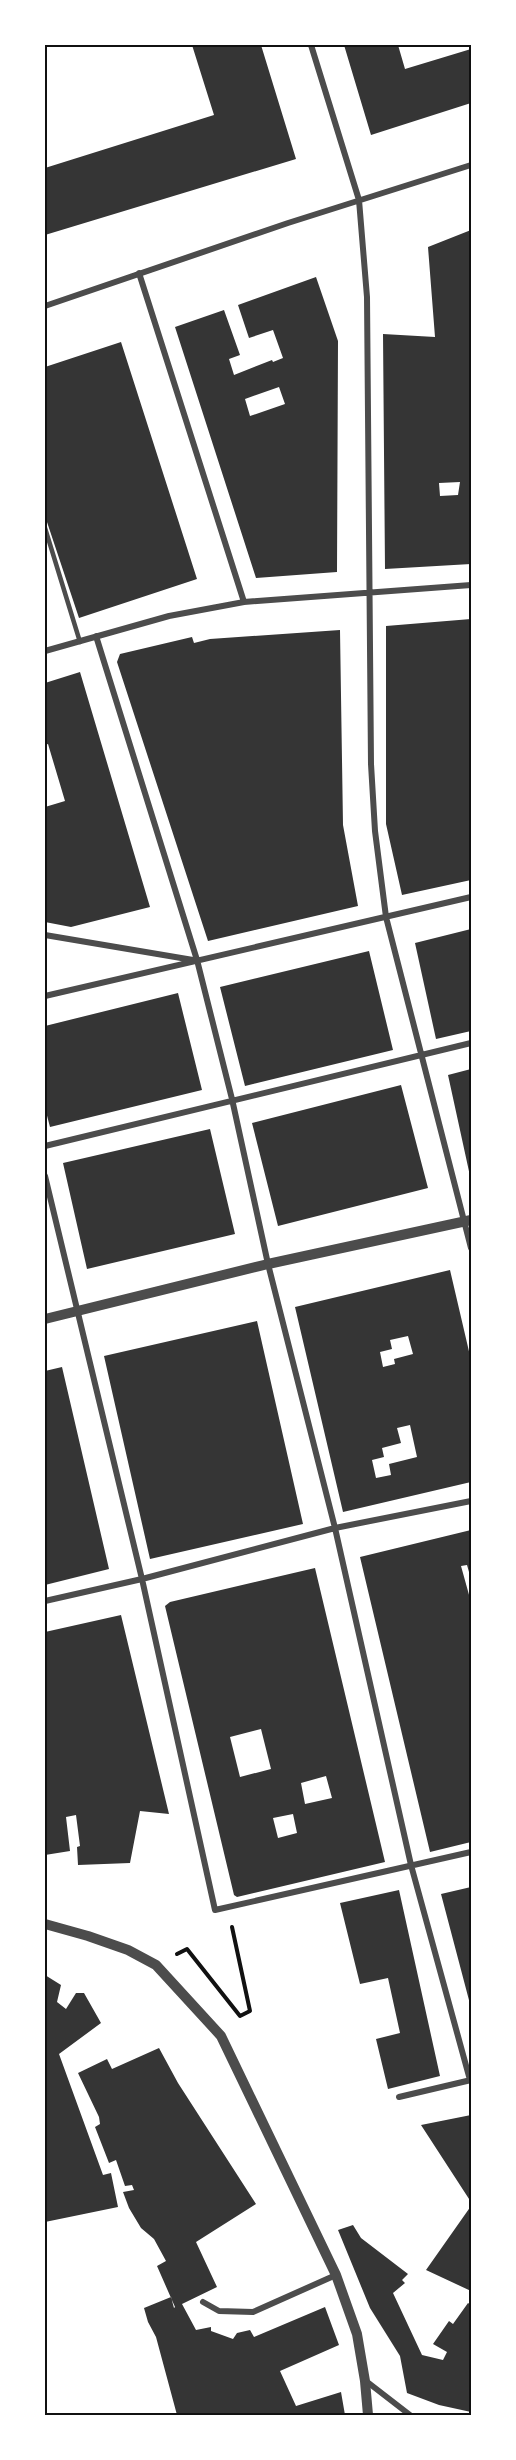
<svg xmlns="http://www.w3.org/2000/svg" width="516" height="2460" font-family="'Nunito Sans',sans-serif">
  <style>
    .building { fill: #353535; fill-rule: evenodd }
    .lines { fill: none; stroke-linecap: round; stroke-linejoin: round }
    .path { stroke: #111; stroke-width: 4 }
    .service { stroke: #4c4c4c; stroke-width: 4.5 }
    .minor { stroke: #4c4c4c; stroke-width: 6 }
    .tertiary { stroke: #4c4c4c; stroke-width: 10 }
    .neatline { fill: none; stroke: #111; stroke-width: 2 }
  </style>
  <rect width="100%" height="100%" fill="#fff"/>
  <path class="building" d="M192,45H261L296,159L45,235V168L214,115Z
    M344,45H398L405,69L471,49V103L371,135Z
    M471,230V564L385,569L383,334L435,337L428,247ZM460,482L458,495L440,496L439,483Z
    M316,277L338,341L337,572L256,578L175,327L224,310L240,355L229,359L234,375L272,360L273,362L283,358L273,330L249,338L238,305ZM279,387L285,404L250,416L245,399Z
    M121,342L197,579L79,618L45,516V367Z
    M471,619V880L402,895L386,824V626Z
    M340,630L343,825L358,906L208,941L117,662L120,654L192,637L194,643L210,639Z
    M80,672L150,907L71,927L45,922V807L65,801L48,744L45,745V683Z
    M471,929V1031L436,1039L415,943Z
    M369,951L393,1050L245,1086L220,987Z
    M178,993L202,1090L50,1127L45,1108V1026Z
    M471,1069V1175L470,1176L448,1075Z
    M401,1085L428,1188L278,1226L252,1123Z
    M210,1129L235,1234L87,1269L63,1163Z
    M450,1270L471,1360V1482L343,1512L295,1307ZM408,1336L413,1354L394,1359L395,1364L383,1367L380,1352L392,1349L390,1340ZM410,1425L417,1457L389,1464L391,1475L376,1478L372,1460L384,1457L382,1448L401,1443L397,1428Z
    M257,1321L303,1524L150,1559L104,1356Z
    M62,1367L109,1569L45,1585V1371Z
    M471,1530V1579L467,1565L461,1566L471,1602V1842L430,1852L360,1557Z
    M315,1568L385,1862L237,1897L234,1895L165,1606L170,1602ZM261,1729L271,1769L240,1777L230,1737ZM326,1776L332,1798L305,1804L301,1783ZM293,1814L297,1833L278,1838L273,1818Z
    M121,1615L169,1814L140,1811L130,1863L78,1865L77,1847L80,1846L76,1815L66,1817L70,1851L45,1855V1632Z
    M471,1887V2004H470L441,1894Z
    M399,1890L440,2076L388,2089L376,2039L400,2033L388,1978L360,1984L340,1903Z
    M45,1975L61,1985L57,2002L66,2009L76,1993H84L101,2023L59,2054L103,2175L111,2173L118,2207L45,2222Z
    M159,2048L178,2083L256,2204L196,2242L217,2287L182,2304L196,2330L211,2327V2331L233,2339L237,2333L250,2330L254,2337L325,2307L339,2345L280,2371L296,2406L341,2392L345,2415H177L156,2337L148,2322L144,2308L171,2297L174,2308L175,2307L157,2266L166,2261L154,2239L141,2228L129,2208L123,2192L134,2190L132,2185L125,2186L116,2160L109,2163L95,2127L100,2124L99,2117L78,2073L107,2059L112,2069Z
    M471,2115V2202L421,2125Z
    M471,2206V2291L426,2270Z
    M353,2225L361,2238L408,2274L402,2280L405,2283L393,2293L422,2355L443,2360L447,2352L433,2344L449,2321L453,2324L468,2303L471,2305V2412L439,2405L407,2393L400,2356L370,2308L338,2230Z"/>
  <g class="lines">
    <path class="path" d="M177,1954L187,1949L240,2016L250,2011L232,1927"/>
    <path class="service" d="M45,528L80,642"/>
    <path class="minor" d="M311,45L359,200L367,297L371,764L375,831L386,917L471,1248
      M139,273L244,602
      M45,306L288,223L471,165
      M96,636L197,960L232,1099L268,1264L335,1528L411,1865L470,2080
      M45,651L169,616L244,602L471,585
      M45,935L193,960
      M45,996L471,897
      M45,1146L471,1043
      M45,1176L142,1579L215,1910L471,1852
      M45,1601L142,1579L335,1528L471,1501
      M399,2097L471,2080
      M203,2302L219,2311L253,2312L336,2275
      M366,2381L410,2415"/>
    <path class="tertiary" d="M45,1319L268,1264L471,1220
      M45,1924L88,1936L128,1950L156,1965L221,2036L336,2275L357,2334L365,2381L368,2415"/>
  </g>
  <rect width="516" height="2460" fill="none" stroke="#ffffff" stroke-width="93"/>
  <rect x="46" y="46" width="424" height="2368" class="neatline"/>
</svg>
